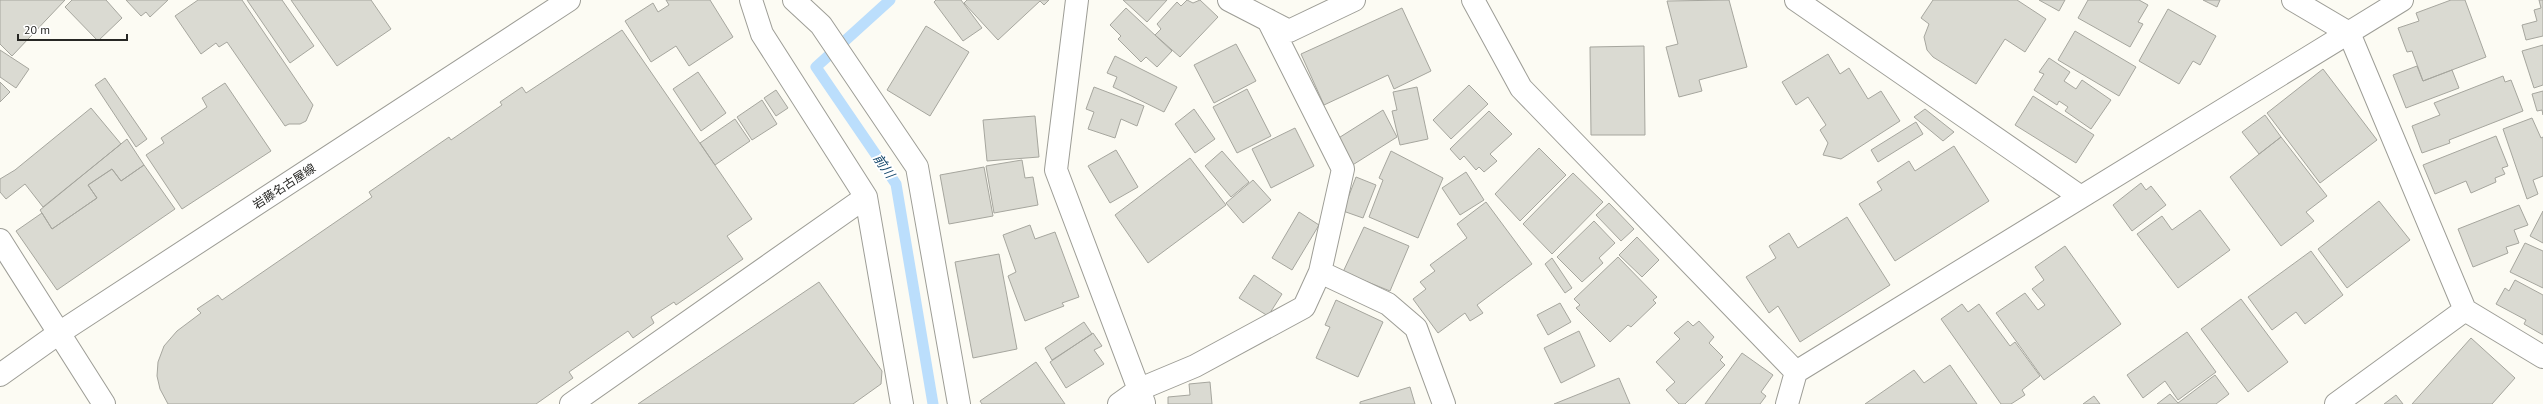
<svg xmlns="http://www.w3.org/2000/svg" width="2543" height="404" font-family="'PT Sans','Noto Sans JP',sans-serif">
  <style>
    .lines { fill: none; stroke-linecap: round; stroke-linejoin: round }
    .stream { stroke: #bbdefc; stroke-width: 11 }
    .building { fill: #dadad2; stroke: #a6a69e }
    .minor-casing { stroke: #9d9d96; stroke-width: 24 }
    .secondary-casing { stroke: #9d9d96; stroke-width: 24 }
    .minor { stroke: #fff; stroke-width: 22 }
    .secondary { stroke: #fff; stroke-width: 22 }
    .labels { text-anchor: middle; dominant-baseline: central; stroke-width: 4; stroke-linejoin: round; paint-order: stroke }
    .street-label { font-size: 12px; fill: #272724; stroke: #fff }
    .water-label { font-size: 13px; font-style: italic; fill: #16486c; stroke: #fff }
  </style>
  <rect width="100%" height="100%" fill="#fcfbf3"/>
  <g class="lines">
    <path class="stream" d="M890,0L816,67L896,184L933,404"/>
  </g>
  <path class="building" d="M0,0H65L12,56L0,44Z
    M72,0H106L122,18L98,41L65,7Z
    M126,0H168L150,17L146,12L141,16Z
    M198,0H242L313,105L306,121L300,124H289L285,126L227,42L219,47L216,43L201,54L175,16Z
    M247,0H282L314,46L290,63Z
    M291,0H371L391,29L337,66Z
    M666,0H710L733,37L689,66L676,46L651,62L625,21L653,3L658,12L669,5Z
    M936,0H961L982,28L963,41L934,2Z
    M967,0H1049L1044,5L1040,1L998,40L964,3Z
    M1123,0H1167L1147,22Z
    M1187,0L1193,3L1200,0L1218,17L1180,57L1155,35L1161,29L1157,24L1177,2L1181,6Z
    M1729,0L1747,67L1699,80L1702,91L1679,97L1666,47L1678,44L1667,1Z
    M1933,0H2017L2046,19L2025,52L2005,39L1976,84L1933,57L1927,50L1924,37L1929,24L1921,18Z
    M2039,0H2065L2059,11Z
    M2088,0H2139L2148,5L2138,22L2143,24L2130,47L2078,18Z
    M2203,0H2220L2217,7Z
    M2451,0H2465L2486,57L2423,81L2412,51L2407,52L2398,28L2419,21L2416,13Z
    M2539,0H2543V36L2526,40L2522,25L2537,21L2534,10L2541,8Z
    M1126,8L1172,51L1157,67L1146,57L1141,62L1118,39L1121,36L1110,25Z
    M1402,8L1431,71L1394,89L1388,75L1324,105L1301,54Z
    M2168,9L2216,36L2200,65L2193,61L2179,84L2139,61Z
    M926,26L969,52L930,116L887,90Z
    M622,30L752,219L727,236L743,259L676,305L674,302L651,317L654,323L633,338L628,331L569,372L573,378L536,404H168L160,389L157,376L158,362L164,346L177,331L201,313L197,309L218,295L222,300L372,197L369,192L449,137L451,140L502,105L500,102L522,87L526,93Z
    M2075,31L2136,67L2119,96L2058,60Z
    M1236,44L1256,81L1214,103L1194,65Z
    M2543,45V85L2534,88L2522,51Z
    M1644,46L1645,135H1591L1590,47Z
    M0,50L29,69L16,88L0,77Z
    M1828,54L1840,74L1849,68L1868,99L1881,91L1900,121L1841,159L1823,155L1828,143L1820,130L1826,125L1808,97L1796,105L1782,82Z
    M1115,56L1177,87L1164,112L1113,87L1117,77L1107,73Z
    M2049,58L2070,72L2064,81L2076,89L2082,80L2111,100L2091,129L2065,111L2068,107L2059,101L2057,105L2034,90L2044,74L2039,72Z
    M2417,66L2423,81L2452,70L2459,88L2406,108L2393,75Z
    M2323,69L2377,140L2320,183L2267,113Z
    M698,72L726,113L701,131L673,89Z
    M2503,76L2505,82L2511,80L2523,111L2449,140L2450,143L2422,153L2412,126L2440,115L2434,103Z
    M105,78L147,139L136,147L95,85Z
    M0,82L10,92L0,102Z
    M225,83L271,151L182,209L146,155L164,143L161,138L207,107L202,98Z
    M1469,85L1488,104L1451,139L1433,120Z
    M1094,87L1144,106L1137,126L1121,119L1115,138L1088,129L1094,112L1086,109Z
    M1417,87L1428,139L1400,145L1392,111L1397,110L1393,92Z
    M1247,89L1271,136L1237,153L1213,107Z
    M776,90L788,108L776,116L764,98Z
    M2543,91V115L2542,110L2537,111L2532,94Z
    M2033,96L2094,135L2076,163L2015,125Z
    M762,100L777,124L752,140L737,117Z
    M91,108L121,144L43,207L25,184L6,199L0,192V179L15,170Z
    M1194,109L1215,139L1195,153L1175,124Z
    M1925,109L1954,132L1943,141L1914,117Z
    M1383,110L1397,137L1351,166L1337,139Z
    M1489,111L1512,134L1490,154L1497,161L1484,172L1479,167L1476,170L1464,156L1460,160L1450,149Z
    M2265,115L2281,137L2259,154L2242,132Z
    M1035,116L1039,157L987,161L983,120Z
    M2532,118L2541,138L2543,137V176L2533,180L2538,194L2527,199L2503,129Z
    M735,119L750,141L715,165L700,143Z
    M1916,122L1923,134L1878,162L1871,150Z
    M1295,128L1314,166L1271,188L1252,149Z
    M2496,136L2508,166L2502,168L2505,174L2495,178L2496,182L2471,193L2466,181L2435,194L2423,165Z
    M2281,137L2327,196L2306,212L2314,221L2281,246L2230,177Z
    M127,139L144,165L121,181L112,169L88,185L97,198L52,229L40,210Z
    M1954,146L1989,201L1895,261L1859,204L1882,190L1877,182L1909,161L1915,171Z
    M1539,148L1566,175L1520,221L1495,194Z
    M1116,150L1138,187L1110,203L1088,166Z
    M1222,151L1249,182L1231,197L1205,166Z
    M1391,151L1443,178L1418,238L1369,217L1383,180L1379,178Z
    M1190,158L1226,205L1148,263L1115,215Z
    M1022,160L1025,178L1033,177L1038,205L994,213L986,166Z
    M144,165L175,209L57,290L16,231L42,213L52,229L97,198L88,185L112,169L121,181Z
    M984,167L993,216L949,224L940,175Z
    M1466,172L1484,200L1460,215L1442,188Z
    M1573,173L1603,202L1552,254L1523,224Z
    M1356,177L1376,185L1363,218L1343,211Z
    M1253,180L1271,200L1243,223L1226,203Z
    M2141,183L2146,190L2151,186L2166,205L2132,231L2113,205Z
    M2379,201L2410,240L2347,288L2318,249Z
    M1486,202L1532,264L1477,305L1483,313L1470,321L1465,313L1438,333L1413,299L1426,289L1420,282L1435,271L1430,265L1467,238L1457,224Z
    M1609,203L1634,229L1621,241L1596,215Z
    M2519,205L2528,225L2514,230L2519,243L2506,247L2508,253L2473,267L2458,229Z
    M2200,210L2230,250L2178,288L2137,234L2162,216L2172,230Z
    M2543,211V243L2530,236Z
    M1299,212L1319,225L1292,270L1272,258Z
    M1847,217L1890,285L1800,342L1778,306L1769,313L1746,277L1776,258L1769,246L1789,233L1798,248Z
    M1594,221L1615,243L1599,258L1603,263L1582,282L1557,257Z
    M1030,225L1035,239L1055,232L1079,297L1062,303L1064,306L1025,321L1008,276L1016,272L1003,235Z
    M1364,227L1409,246L1390,291L1343,272Z
    M1637,237L1659,260L1642,277L1619,255Z
    M2525,243L2543,251V288L2510,272Z
    M2065,246L2121,324L2044,380L1996,313L2025,293L2038,310L2045,305L2032,289L2044,280L2035,267Z
    M2311,251L2343,295L2305,324L2296,312L2272,330L2248,297Z
    M999,254L1017,349L973,358L955,262Z
    M1618,257L1657,297L1653,300L1656,303L1631,327L1628,325L1610,342L1576,308L1580,305L1574,299Z
    M1552,258L1572,288L1565,293L1545,264Z
    M1254,275L1282,294L1268,316L1239,298Z
    M2515,280L2543,295V335L2524,324L2526,320L2496,304L2505,288L2509,291Z
    M819,282L882,371L881,384L853,404H638Z
    M2241,299L2288,362L2248,392L2201,329Z
    M1336,300L1383,322L1358,377L1316,358L1330,327L1325,325Z
    M1560,303L1571,322L1548,335L1537,315Z
    M1962,304L1968,312L1979,304L2010,346L2015,342L2040,376L2022,390L2025,395L2011,404H2001L1941,319Z
    M1688,321L1693,326L1699,321L1714,337L1709,343L1723,357L1720,360L1725,365L1685,404H1679L1666,390L1675,382L1656,362L1680,339L1674,333Z
    M1084,322L1092,334L1052,360L1045,348Z
    M1579,331L1595,366L1561,383L1544,348Z
    M2187,332L2216,372L2178,400L2165,381L2143,398L2127,375Z
    M1093,333L1102,346L1094,350L1104,364L1066,388L1050,362Z
    M2471,338L2515,378L2492,404H2412Z
    M1742,353L1773,375L1761,392L1766,396L1760,404H1705Z
    M1036,362L1065,404H982L980,401Z
    M1950,365L1977,404H1865L1914,370L1924,383Z
    M2215,375L2229,394L2216,404H2157L2170,394L2178,403Z
    M1619,378L1630,404H1554Z
    M1210,382L1212,404H1168V397L1190,395L1189,384Z
    M1410,387L1415,404H1360V402Z
    M2396,395L2403,404H2384Z
    M2094,396L2100,404H2083Z"/>
  <g class="lines">
    <defs>
      <path id="minor" d="M751,0L762,34L866,197L902,404
        M794,0L821,25L917,167L959,404
        M1077,0L1056,170L1144,403
        M1229,0L1289,31L1354,0
        M1473,0L1521,88L1796,372
        M1796,0L2081,197
        M2293,0L2349,33L2465,310L2543,357
        M0,240L104,404
        M1320,272L1388,304L1416,328L1444,404
        M571,404L866,197
        M1119,404L1140,389L1195,366L1304,307L1320,272L1343,169L1268,20
        M1787,404L1796,372L2402,0
        M2336,404L2465,310"/>
      <path id="secondary" d="M0,375L59,333L569,0"/>
    </defs>
    <use href="#minor" class="minor-casing"/>
    <use href="#secondary" class="secondary-casing"/>
    <use href="#minor" class="minor"/>
    <use href="#secondary" class="secondary"/>
  </g>
  <g class="labels">
    <g class="street-label">
      <text transform="translate(284 186) rotate(-33)">岩藤名古屋線</text>
    </g>
    <g class="water-label">
      <text transform="translate(884 166) rotate(55)">前川</text>
    </g>
  </g>
  <path d="M18 34v6h109v-6" fill="none" stroke="#272724" stroke-width="2"/>
  <text x="24" y="34" font-size="12" fill="#272724" stroke="#ffffff" stroke-width="3" paint-order="stroke">20 m</text>
</svg>
